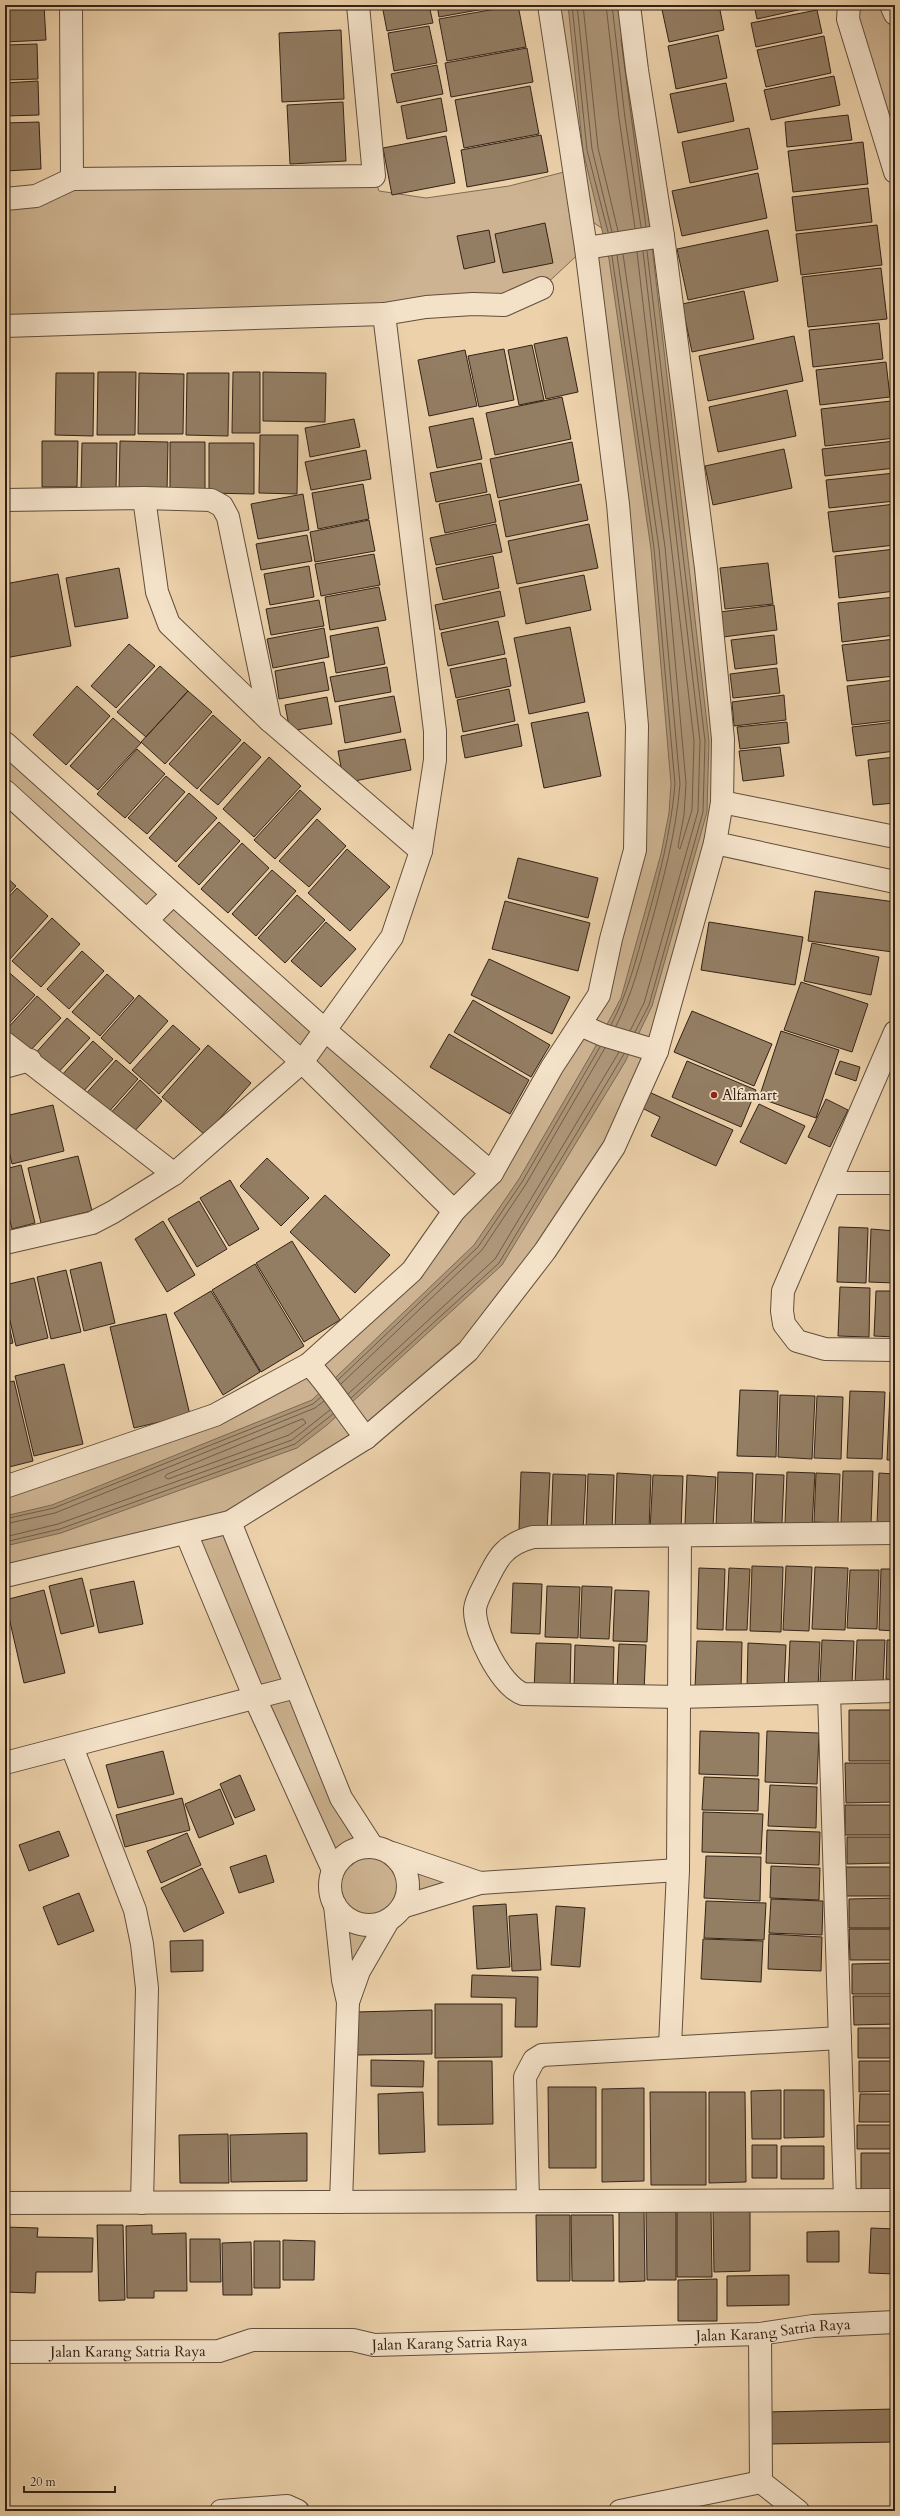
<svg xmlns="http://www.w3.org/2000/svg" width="900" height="2516" font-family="Cardo,serif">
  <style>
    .green { fill: #cdb391; stroke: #806b54 }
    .water { fill: #ad9678; stroke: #7c6851 }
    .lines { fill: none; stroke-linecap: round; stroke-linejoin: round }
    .shore { stroke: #705c48; stroke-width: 1 }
    .building { fill: #937d63; stroke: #332317 }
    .minor-casing { stroke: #614e3c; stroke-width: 24 }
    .minor { stroke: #f3e1c8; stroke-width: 22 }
    .poi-dot { fill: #8f2418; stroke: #f3e1c8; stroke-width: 1.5 }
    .labels { text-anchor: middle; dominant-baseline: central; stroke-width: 3.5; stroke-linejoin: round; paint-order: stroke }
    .poi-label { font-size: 15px; fill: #332317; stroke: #f3e1c8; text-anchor: start }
    .street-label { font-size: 15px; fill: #332317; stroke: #f3e1c8 }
  </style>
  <rect width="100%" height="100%" fill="#ecd1aa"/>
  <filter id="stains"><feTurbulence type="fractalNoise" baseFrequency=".005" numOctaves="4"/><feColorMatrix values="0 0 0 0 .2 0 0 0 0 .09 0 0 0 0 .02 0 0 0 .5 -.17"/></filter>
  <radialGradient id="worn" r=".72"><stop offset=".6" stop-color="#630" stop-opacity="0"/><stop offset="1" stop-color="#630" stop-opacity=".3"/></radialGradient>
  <path class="green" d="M549,5H629L653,216L649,220L603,229L581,214L586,248L663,236L722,802L644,1082L468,1351L230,1522L372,1846L480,1883L402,1907L348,2002L335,1905L330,1888L333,1870L186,1533L5,1576V1487L97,1454L309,1364L453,1211L5,791V743L492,1173L580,1025L635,850L637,726L585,248L542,288L522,296L5,325V199L49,191L374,176L379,191L426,198L509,186L572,170Z
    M849,5H891L895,14V172Z"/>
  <path class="water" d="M568,5H621L634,117L649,220L709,741L707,812L652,1006L625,1062L502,1265L327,1425L297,1448L61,1533L5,1546V1516L52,1505L312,1400L474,1245L519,1179L593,1051L621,998L661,854L669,813L671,784L651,549L609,259L583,151Z"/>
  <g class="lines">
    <path class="shore" d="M572,5L587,150L608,232
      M577,5L592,149L612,232
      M583,5L598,148L618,231
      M606,5L619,118L635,228
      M612,5L625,118L641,227
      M621,40L646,227
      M623,254L665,547L686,783L684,815L678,847L680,849L692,810L694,741L637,252
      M611,1025C628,993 636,959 646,924C659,878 671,832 675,784L654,548L612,256
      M616,1026C632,995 640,962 650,928C663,880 676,834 680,784L659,548L617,255
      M630,1031L644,1003L698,811L700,741L643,251
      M635,1032L649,1005L703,812L705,741L647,251
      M338,1380L478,1247L522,1182L600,1047
      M341,1384L482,1250L526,1184L605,1048
      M348,1394L495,1259L619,1052
      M351,1398L499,1263L624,1054
      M303,1419L306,1423L289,1435L168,1479L165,1477L166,1475Z
      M5,1519L54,1508L313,1404L321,1397
      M5,1524L55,1513L315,1408L324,1401
      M5,1537L58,1524L292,1440L330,1410
      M5,1542L60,1529L295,1444L333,1414"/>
  </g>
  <path class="building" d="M44,5L46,40L5,42V6Z
    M382,5H429L433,23L387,31Z
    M437,5H506L439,17Z
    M518,5L526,47L447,61L439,19Z
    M661,5H719L724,30L669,42Z
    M754,5H816V6L757,19Z
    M817,10L822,33L756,47L751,23Z
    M429,26L437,63L394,71L388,33Z
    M341,30L344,99L282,102L279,33Z
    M718,35L727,78L676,89L668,46Z
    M824,36L831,73L766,87L757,50Z
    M37,44L38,79L5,80V45Z
    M527,48L533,82L451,97L445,63Z
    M437,65L443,94L397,103L391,74Z
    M834,76L840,105L771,120L764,90Z
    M38,81L39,115L5,116V83Z
    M726,83L734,121L678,133L670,94Z
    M530,86L539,134L464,148L455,100Z
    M441,98L447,131L407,139L401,106Z
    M343,102L346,161L290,164L287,105Z
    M848,115L852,140L787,147L785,122Z
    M39,122L41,169L5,171V123Z
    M749,128L758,169L690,183L682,142Z
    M541,135L548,172L467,187L461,150Z
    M446,136L455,183L392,195L383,148Z
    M863,142L868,184L793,192L788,151Z
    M758,173L767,218L682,236L672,191Z
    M868,188L872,222L796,231L792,197Z
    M545,223L553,263L503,273L495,234Z
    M877,225L882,265L801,275L796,234Z
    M489,230L495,262L464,269L457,236Z
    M768,230L778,281L688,300L677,249Z
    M881,268L887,319L808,327L802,277Z
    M744,291L754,339L692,352L682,304Z
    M879,323L883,359L813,367L809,330Z
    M794,336L803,381L708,401L699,356Z
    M567,337L578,392L546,399L534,344Z
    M532,345L544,400L519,405L508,350Z
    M504,349L514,400L479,407L468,356Z
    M465,350L477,406L429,416L418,360Z
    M886,362L890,397L820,405L816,370Z
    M98,372H136L135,435H97Z
    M233,372H260V433H232Z
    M263,372L326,373L325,422L263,421Z
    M56,373H94L93,436L55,435Z
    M139,373L184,374L183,434H138Z
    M187,373H229L228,436L186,435Z
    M787,390L796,436L718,452L709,407Z
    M562,397L571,439L495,455L486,413Z
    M891,401L895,438L825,446L821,409Z
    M473,418L482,459L437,468L429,427Z
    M354,419L360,447L310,457L305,428Z
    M260,435H298L297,494L259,493Z
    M42,441H78L77,487H42Z
    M120,441L168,442L167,492H119Z
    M895,441V468L825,476L822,449Z
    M170,442H205V492L170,491Z
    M572,442L579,481L498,498L490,459Z
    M82,443H117L116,490H81Z
    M209,443H254V494L209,493Z
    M784,449L792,488L713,505L705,466Z
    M366,450L371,479L311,490L305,462Z
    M481,463L487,492L436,502L430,473Z
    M895,473V501L829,508L826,480Z
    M363,484L369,519L318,529L312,493Z
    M581,484L588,520L506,537L499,501Z
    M303,494L309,530L258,539L251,504Z
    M490,494L496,522L445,533L439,504Z
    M895,504V545L833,552L828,512Z
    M369,520L375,551L315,562L310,532Z
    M496,524L502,552L436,565L430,538Z
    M589,524L598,568L517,584L508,541Z
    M307,535L312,561L261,570L256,544Z
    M895,549V591L839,598L835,556Z
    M374,554L380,585L321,596L315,564Z
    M493,556L499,588L443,600L436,568Z
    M768,563L773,604L725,609L720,568Z
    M309,566L314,597L270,605L264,574Z
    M119,568L128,618L75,627L66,578Z
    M58,574L71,646L5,658V584Z
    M584,575L591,610L526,624L519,588Z
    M379,587L386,620L330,630L325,597Z
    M500,591L505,616L440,630L435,605Z
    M895,597V635L842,642L838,603Z
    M319,600L324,626L271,635L266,609Z
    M774,605L777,630L723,637L720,612Z
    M498,621L505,654L448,666L441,633Z
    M378,627L385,664L336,673L330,636Z
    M570,627L585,702L529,714L514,638Z
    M324,628L329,657L273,668L267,639Z
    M774,635L777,664L735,669L731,640Z
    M895,639V676L847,681L842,645Z
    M129,644L155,666L116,708L91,686Z
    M506,658L511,686L456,698L450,669Z
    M324,662L329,690L279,699L275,671Z
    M160,666L188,691L146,737L117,712Z
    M387,667L391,692L335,702L330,677Z
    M777,668L780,693L733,698L730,674Z
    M895,680V720L852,725L847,686Z
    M77,686L110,716L66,765L33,735Z
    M509,689L515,721L463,732L457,700Z
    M188,691L212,712L165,764L141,742Z
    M784,695L786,720L734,726L732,702Z
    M394,696L401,732L345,743L339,706Z
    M327,697L332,724L290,731L285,705Z
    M588,712L601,776L544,788L531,723Z
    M213,715L241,740L197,789L169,764Z
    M113,718L141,743L98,790L70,766Z
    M787,722L789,743L740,749L737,727Z
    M895,722V751L856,756L852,727Z
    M518,724L522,746L465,758L461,736Z
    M405,739L411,770L344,783L338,751Z
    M244,742L261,757L218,805L200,790Z
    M780,747L784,776L743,781L739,751Z
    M137,749L165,774L125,818L97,794Z
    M269,757L301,786L254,837L223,809Z
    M895,757V803L873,805L868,760Z
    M166,776L185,792L147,834L128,818Z
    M300,790L321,809L275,859L254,840Z
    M189,793L217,818L176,862L149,838Z
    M317,819L346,846L309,887L279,861Z
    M219,822L240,841L199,885L178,866Z
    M242,843L269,868L228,913L201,889Z
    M347,849L390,887L350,931L308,893Z
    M518,858L598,878L588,918L508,898Z
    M272,870L296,891L256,936L232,914Z
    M5,876L16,886L5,898Z
    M17,888L48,916L10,959L5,954V901Z
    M815,891L895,902L893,952L808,941Z
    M297,895L325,920L285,963L258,938Z
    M505,901L590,923L578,971L492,949Z
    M52,918L80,944L41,987L12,961Z
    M326,922L356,949L321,987L291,961Z
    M709,922L803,937L795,985L701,970Z
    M812,943L879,957L871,995L804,981Z
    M82,951L104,971L69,1009L47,989Z
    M489,959L570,997L552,1034L471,995Z
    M5,969L35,995L5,1028Z
    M107,974L134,998L100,1036L72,1012Z
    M801,982L868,1004L852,1052L784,1030Z
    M139,995L168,1021L130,1064L101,1038Z
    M37,996L61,1018L28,1053L5,1031Z
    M473,1000L550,1045L531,1077L454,1032Z
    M692,1011L772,1044L754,1086L674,1052Z
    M67,1018L90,1038L55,1076L33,1056Z
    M173,1025L200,1049L159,1094L132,1070Z
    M781,1031L839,1050L816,1118L759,1098Z
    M449,1034L529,1080L510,1114L430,1067Z
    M93,1041L113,1059L81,1094L61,1076Z
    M208,1045L251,1083L205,1135L162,1097Z
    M116,1060L138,1079L105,1116L83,1097Z
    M687,1061L756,1090L741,1127L672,1097Z
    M840,1061L860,1067L856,1081L835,1074Z
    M140,1080L162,1101L131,1135L109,1115Z
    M649,1092L733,1130L716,1166L651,1136L660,1117L642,1108Z
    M826,1099L848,1110L830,1147L808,1137Z
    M759,1104L805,1126L786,1164L740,1142Z
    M53,1105L64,1151L12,1164L5,1134V1116Z
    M78,1156L92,1211L41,1223L28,1168Z
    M267,1158L309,1198L281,1226L240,1186Z
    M21,1165L35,1223L12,1229L5,1201V1169Z
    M230,1180L259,1229L229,1246L200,1198Z
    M325,1195L390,1255L355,1293L290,1232Z
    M199,1201L227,1249L197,1267L168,1219Z
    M5,1216L9,1231L5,1232Z
    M163,1221L195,1275L167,1292L135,1239Z
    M839,1227L868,1228L866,1283L837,1282Z
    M871,1229L895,1231V1283L869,1282Z
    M292,1241L340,1320L304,1342L256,1263Z
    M101,1262L115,1323L84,1331L70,1270Z
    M255,1264L304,1346L261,1372L212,1290Z
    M66,1270L81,1332L51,1339L37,1277Z
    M34,1278L48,1338L16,1346L5,1300V1285Z
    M840,1287L870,1288L869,1337L838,1336Z
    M211,1291L260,1372L223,1395L174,1313Z
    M876,1291H895V1337L874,1336Z
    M5,1308L13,1343L5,1345Z
    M166,1314L190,1415L134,1428L110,1327Z
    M64,1364L83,1444L34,1456L15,1376Z
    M14,1381L33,1461L5,1468V1383Z
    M740,1390L778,1391L776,1457L737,1456Z
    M850,1391L885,1392L882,1459L847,1458Z
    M890,1392L895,1393V1460H887Z
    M780,1395L815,1396L812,1459L778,1457Z
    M817,1396L843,1397L841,1459L814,1458Z
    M843,1471H873L871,1525L841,1524Z
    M521,1472L550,1473L547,1531L519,1530Z
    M718,1472L753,1473L751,1527L716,1526Z
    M787,1472L815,1473L812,1526L785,1524Z
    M617,1473L651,1475L649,1529H615Z
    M816,1473L840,1474L838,1523L814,1522Z
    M879,1473L895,1474V1524H877Z
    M553,1474L586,1475L583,1531L551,1530Z
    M588,1474L614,1475L612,1531L586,1530Z
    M756,1474L784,1475L782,1523L754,1522Z
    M653,1475L683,1476L681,1531L650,1530Z
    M687,1475L716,1477L713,1526L685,1525Z
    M752,1566L783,1567L781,1632L750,1631Z
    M786,1566L812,1567L809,1631L783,1630Z
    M815,1567L848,1568L845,1630L812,1629Z
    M699,1568L725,1569L723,1630L697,1629Z
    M729,1568L750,1569L747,1630H726Z
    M881,1569H895V1631L879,1630Z
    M850,1570H879L877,1629L847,1628Z
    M82,1578L94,1626L61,1634L49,1586Z
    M134,1581L143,1624L99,1633L90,1590Z
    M513,1583L542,1584L540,1634L511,1633Z
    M547,1586L580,1587L578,1638L545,1637Z
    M582,1586L612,1587L609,1639L580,1638Z
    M44,1590L65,1673L24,1683L5,1600Z
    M615,1590L649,1591L647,1642L613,1641Z
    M5,1637L10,1655L5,1656Z
    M822,1640L854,1641L852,1684L820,1682Z
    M857,1640H885L883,1685L855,1684Z
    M887,1640H895V1680L886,1679Z
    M697,1641L742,1642L741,1690L695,1688Z
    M790,1641L820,1642L818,1688L788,1687Z
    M536,1643L571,1644L570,1692L534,1691Z
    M748,1643L786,1645L784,1689L747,1688Z
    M619,1644L646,1645L644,1692L617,1691Z
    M575,1645L614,1647L613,1690L574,1688Z
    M849,1710H895V1761H849Z
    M700,1731L759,1733L758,1776L699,1774Z
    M767,1731L819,1733L817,1784L765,1782Z
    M163,1751L174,1794L118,1808L106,1765Z
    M845,1763H895V1802L846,1803Z
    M240,1775L255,1810L235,1818L220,1784Z
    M704,1777L759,1779L758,1811L702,1810Z
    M770,1785L817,1787L816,1828L768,1826Z
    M220,1789L234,1824L199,1838L185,1804Z
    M182,1798L190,1830L125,1847L116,1815Z
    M845,1805H895V1835H845Z
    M703,1812L763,1814L761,1854L702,1852Z
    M767,1830L820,1832L819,1865L766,1863Z
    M59,1831L69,1856L29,1871L19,1845Z
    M187,1833L201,1865L161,1883L147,1851Z
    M847,1837H895V1863L847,1864Z
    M266,1855L274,1882L239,1893L230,1867Z
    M706,1856L761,1857L760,1901L704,1898Z
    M771,1866L820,1868L819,1900L770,1898Z
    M846,1867H895V1896H846Z
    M202,1868L224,1913L184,1932L161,1888Z
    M79,1893L94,1931L58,1945L43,1907Z
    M895,1898V1928H849V1899Z
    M771,1899L823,1901L822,1935L769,1933Z
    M706,1901L766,1903L764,1940L704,1938Z
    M506,1904L510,1967L477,1969L473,1906Z
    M556,1906L585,1908L580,1967L551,1965Z
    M537,1914L541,1970L512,1971L509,1916Z
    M849,1929H895V1960H850Z
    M769,1934L822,1937L821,1971L768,1969Z
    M703,1939L763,1941L761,1982L701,1979Z
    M203,1940V1971L171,1972L170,1941Z
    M895,1963V1994H852V1964Z
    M472,1975L538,1977L537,2027H515L516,1998L471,1997Z
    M853,1996H895V2024L854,2025Z
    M435,2004H502V2057L435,2058Z
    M432,2010V2054L356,2055V2012Z
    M858,2028H895V2058H858Z
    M371,2060L424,2061L423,2087L371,2086Z
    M438,2061H492L493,2124L438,2125Z
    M859,2061H895V2091L859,2092Z
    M548,2087H596V2168H549Z
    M644,2088V2181L602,2182V2089Z
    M781,2090V2139H752L751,2091Z
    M784,2090H824V2137L784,2138Z
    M423,2092L425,2152L379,2154L378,2094Z
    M650,2092H706V2185H651Z
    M709,2092H745L746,2182L709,2183Z
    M860,2094H895V2122H859Z
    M857,2125H895V2149H857Z
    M307,2133V2181L231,2182L230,2135Z
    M228,2134L229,2183H180L179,2135Z
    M752,2145H777V2178H752Z
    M781,2146H824V2179H781Z
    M861,2153H895V2192H861Z
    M677,2209H711L712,2277H677Z
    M713,2209H750V2271L714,2272Z
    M619,2210H644L645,2281L619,2282Z
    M646,2212H676V2280H647Z
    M536,2215H570V2281H537Z
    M571,2215H613L614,2281H572Z
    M97,2225H123L125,2300L99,2301Z
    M152,2225V2234L186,2233L187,2291H154V2298H127L126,2226Z
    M5,2227L38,2228L37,2237L93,2238L92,2272H36L35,2293L5,2292Z
    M871,2228L895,2229V2274L869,2273Z
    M839,2231V2262H807V2232Z
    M190,2239H220L221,2282H190Z
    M283,2240L315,2241L314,2280H283Z
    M254,2241H280V2288H254Z
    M251,2242L252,2295H223L222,2243Z
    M789,2275V2305L727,2306V2276Z
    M717,2279V2321H678V2280Z
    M895,2409V2442L767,2444L766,2412Z"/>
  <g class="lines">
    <defs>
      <g id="minor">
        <path d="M71,5L72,179"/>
        <path d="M849,5L848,19L895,172"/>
        <path d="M891,5L895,14"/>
        <path d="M5,199L36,196L72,179L374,176L358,5"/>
        <path d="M586,248L663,236"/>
        <path d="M5,326L384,314L426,307L473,304L504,305L542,288"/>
        <path d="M144,498L157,592L169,624L270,721L421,851"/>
        <path d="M5,500L144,498L211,500L222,506L228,517L270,721"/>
        <path d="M5,743L326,1031L492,1173"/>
        <path d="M5,791L302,1062L454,1211"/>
        <path d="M722,802L895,837"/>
        <path d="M715,843L895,882"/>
        <path d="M147,920L173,894"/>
        <path d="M580,1025L603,1035L657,1051"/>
        <path d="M895,1032L783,1291L782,1311L784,1324L797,1341L825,1349L895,1350"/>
        <path d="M5,1043L174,1174"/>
        <path d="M5,1067L30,1060"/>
        <path d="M832,1183H895"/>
        <path d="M5,1243L92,1223L113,1212L174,1174L302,1062L392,937L421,851L435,760V731L384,314"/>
        <path d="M309,1364C331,1387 346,1414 366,1438"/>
        <path d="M5,1487L215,1415L309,1364L412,1271L454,1211L492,1173L552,1067L599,995L611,939L635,850L637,726L618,504L586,248L549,5"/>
        <path d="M230,1522L341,1798L372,1846"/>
        <path d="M186,1533L254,1696L333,1870"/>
        <path d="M895,1533L533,1537C504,1544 497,1559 485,1584C481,1592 476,1600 475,1609C474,1633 501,1686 523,1694L679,1697L895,1691"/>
        <path d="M5,1576L230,1522L366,1438L468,1351L545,1251L614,1147L657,1051L715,843L722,802L723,739L706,568L663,236L637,70L629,5"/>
        <path d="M829,1693L845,2200"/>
        <path d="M72,1747L135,1910L142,1944L147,1988L142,2203"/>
        <path d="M5,1763L296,1687"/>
        <circle cx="369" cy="1886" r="39"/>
        <path d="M392,1853L480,1883"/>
        <path d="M335,1905L343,1980L348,2002L341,2202"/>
        <path d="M402,1907L480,1883L678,1870"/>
        <path d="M348,2002L359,1971L388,1921"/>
        <path d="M670,2046L678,1870L680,1536"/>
        <path d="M528,2201L525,2077L534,2060L542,2055L840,2038"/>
        <path d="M5,2203L895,2200"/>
        <path d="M760,2334L761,2482L798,2511"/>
        <path id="s1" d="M5,2352L219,2351L252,2340H353L374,2345L760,2334L813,2326L895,2322"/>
        <path d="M221,2511L287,2506L298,2511"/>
        <path d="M620,2511L761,2482"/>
      </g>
    </defs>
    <use href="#minor" class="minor-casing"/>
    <use href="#minor" class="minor"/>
  </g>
  <circle class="poi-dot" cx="714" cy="1095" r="4"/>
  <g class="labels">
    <g class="poi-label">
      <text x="722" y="1095">Alfamart</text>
    </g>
    <g class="street-label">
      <text stroke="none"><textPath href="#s1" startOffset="771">Jalan Karang Satria Raya</textPath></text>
      <text stroke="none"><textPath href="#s1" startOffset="447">Jalan Karang Satria Raya</textPath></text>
      <text stroke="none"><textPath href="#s1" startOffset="123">Jalan Karang Satria Raya</textPath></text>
    </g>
  </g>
  <rect width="900" height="2516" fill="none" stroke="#ecd1aa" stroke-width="20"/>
  <rect x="6" y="6" width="888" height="2504" fill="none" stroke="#332317" stroke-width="2"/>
  <rect x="10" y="10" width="880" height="2496" fill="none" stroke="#332317"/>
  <path d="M24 2486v6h91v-6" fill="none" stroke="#332317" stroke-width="2"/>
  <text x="30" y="2486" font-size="12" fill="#332317" stroke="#f3e1c8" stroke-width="3" paint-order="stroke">20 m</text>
  <rect width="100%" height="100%" filter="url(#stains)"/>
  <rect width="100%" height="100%" fill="url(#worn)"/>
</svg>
